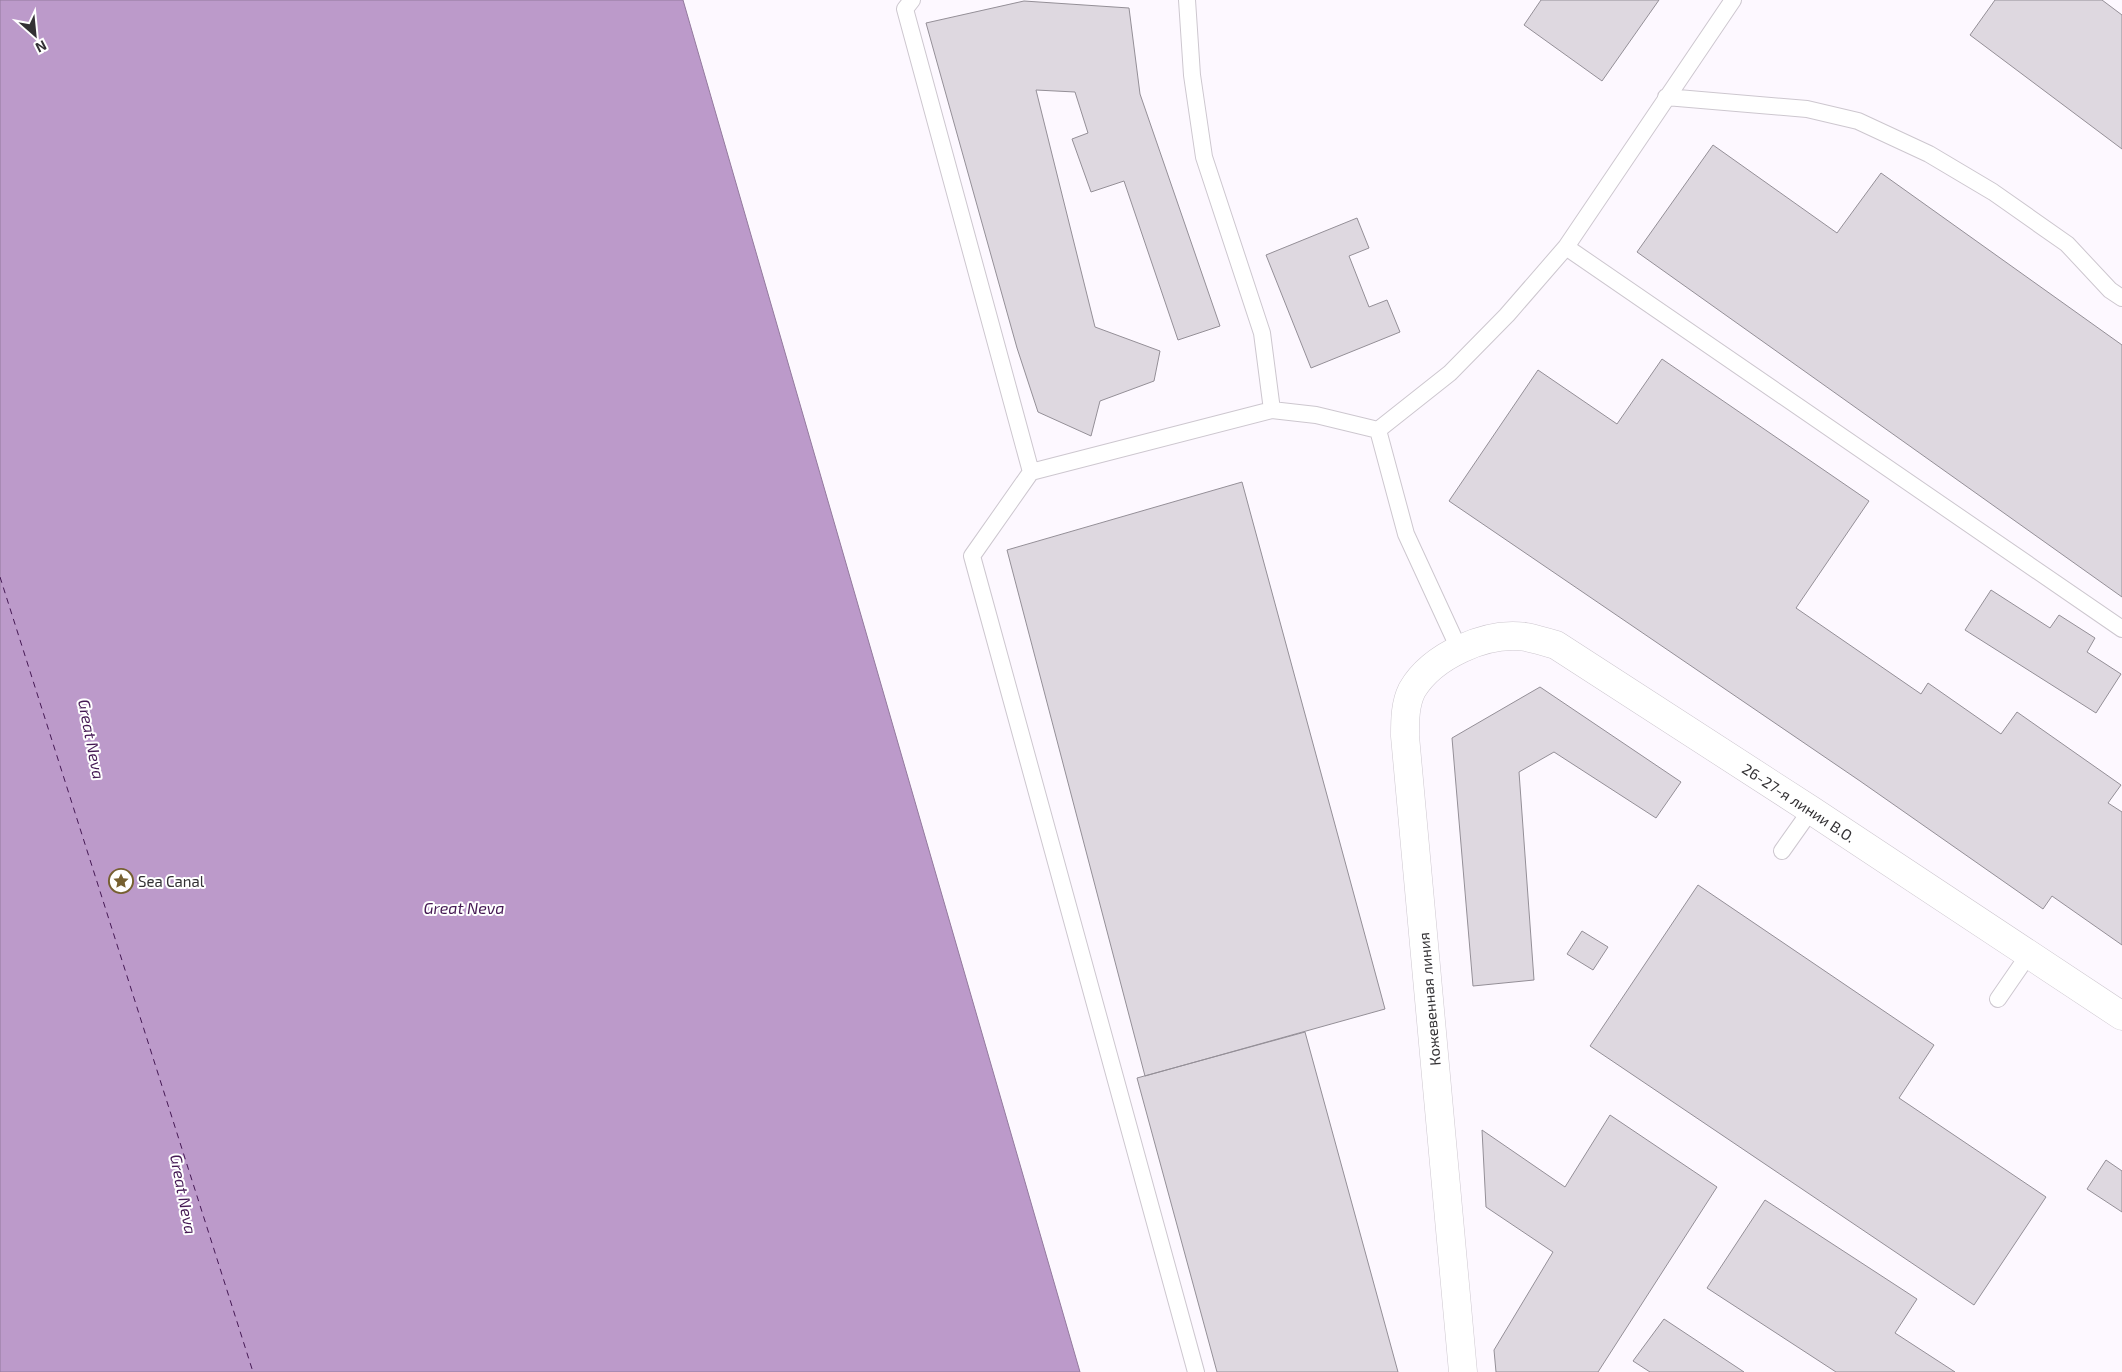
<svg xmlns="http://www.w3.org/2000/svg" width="2122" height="1372" font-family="'Exo 2',sans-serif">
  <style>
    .water { fill: #bc9aca; stroke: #937a9d }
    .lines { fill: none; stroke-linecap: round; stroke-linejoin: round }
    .ferry { stroke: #451954; stroke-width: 1; stroke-dasharray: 6 5; stroke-linecap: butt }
    .building { fill: #ded8e0; stroke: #948f97 }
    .lane-casing { stroke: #cdc7cf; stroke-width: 18 }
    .street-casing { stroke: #cdc7cf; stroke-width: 29 }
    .lane { stroke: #fff; stroke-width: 16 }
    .street { stroke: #fff; stroke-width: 28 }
    .labels { text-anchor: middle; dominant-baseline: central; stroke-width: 4; stroke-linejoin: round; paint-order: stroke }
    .street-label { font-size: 15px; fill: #333134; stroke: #fff }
    .poi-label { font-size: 15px; fill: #333134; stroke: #fff; text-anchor: start }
    .water-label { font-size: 16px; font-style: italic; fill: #451954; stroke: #fff }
  </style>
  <rect width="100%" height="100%" fill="#fdf8ff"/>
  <path class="water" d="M0,0H683L1080,1372H0Z"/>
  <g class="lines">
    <path class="ferry" d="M0,577L253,1372"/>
  </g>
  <path class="building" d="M1541,0H1659L1602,81L1524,25Z
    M1995,0H2102L2122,15V149L1970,35Z
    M1024,1L1129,8L1140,94L1220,326L1178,340L1124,181L1091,192L1072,139L1088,133L1075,92L1036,90L1095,327L1160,351L1154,381L1100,401L1091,436L1038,412L1017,348L926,23Z
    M1713,145L1837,233L1881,173L2122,345V597L1637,252Z
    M1357,218L1369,248L1349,256L1369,307L1387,300L1400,332L1311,368L1266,255Z
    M1662,359L1869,501L1796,608L1921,694L1928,683L2001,734L2017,712L2121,785L2108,803L2122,812V945L2052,896L2043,909L1860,781L1449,501L1538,370L1617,424Z
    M1242,482L1385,1009L1145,1076L1007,550Z
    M1991,590L2050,628L2059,615L2095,638L2087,652L2121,674L2096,713L1965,630Z
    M1540,687L1681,782L1656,818L1554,752L1519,772L1534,980L1473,986L1452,738Z
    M1698,885L1934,1045L1899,1098L2046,1197L1974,1305L1590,1046Z
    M1582,931L1608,947L1593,970L1567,954Z
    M1305,1032L1398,1372H1217L1137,1078Z
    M1610,1115L1717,1187L1598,1372H1496L1494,1350L1553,1252L1486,1207L1482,1130L1565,1187Z
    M2106,1160L2122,1171V1212L2087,1189Z
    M1765,1200L1917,1299L1895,1333L1955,1372H1836L1707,1288Z
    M1664,1319L1744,1372H1650L1633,1361Z"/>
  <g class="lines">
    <defs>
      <path id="lane" d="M912,0L905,9L1031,472
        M1187,0L1192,75L1204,157L1262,333L1272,410
        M1666,97L1807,109L1858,121L1929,154L1993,192L2067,244L2110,290L2122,298
        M1566,247L2122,629
        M1459,649L1406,534L1378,430L1450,373L1507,315L1566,247L1733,0
        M1782,851L1811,810
        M1998,999L2029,954
        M1196,1372L972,556L1031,472L1272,410L1316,415L1378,430"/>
      <g id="street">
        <path id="s1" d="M1463,1372L1405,736C1405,720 1405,704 1412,690C1432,656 1486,631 1526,637C1536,639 1546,642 1556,645L1811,810L2122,1016"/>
      </g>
    </defs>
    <use href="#lane" class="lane-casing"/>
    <use href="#street" class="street-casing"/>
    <use href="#lane" class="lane"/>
    <use href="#street" class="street"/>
  </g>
  <defs>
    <symbol id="sight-ring" viewBox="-11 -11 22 22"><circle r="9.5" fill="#fff" stroke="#766030" stroke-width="1.5"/><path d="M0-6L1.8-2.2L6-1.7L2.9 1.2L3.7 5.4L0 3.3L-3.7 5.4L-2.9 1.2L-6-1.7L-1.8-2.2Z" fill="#766030"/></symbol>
  </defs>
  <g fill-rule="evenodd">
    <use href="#sight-ring" x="107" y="867" width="28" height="28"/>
  </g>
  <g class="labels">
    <g class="street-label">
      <text stroke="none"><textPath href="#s1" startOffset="1138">26-27-я линии В.О.</textPath></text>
      <text transform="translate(1429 999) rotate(-95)">Кожевенная линия</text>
    </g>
    <g class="poi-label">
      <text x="138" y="881">Sea Canal</text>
    </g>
    <g class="water-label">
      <text transform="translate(92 739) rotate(79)">Great Neva</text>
      <text x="464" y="907">Great Neva</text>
      <text transform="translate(184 1194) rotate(79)">Great Neva</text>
    </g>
  </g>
  <g transform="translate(35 35) rotate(153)" stroke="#ffffff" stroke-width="4" paint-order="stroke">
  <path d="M0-4L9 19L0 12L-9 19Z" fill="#333134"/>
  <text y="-8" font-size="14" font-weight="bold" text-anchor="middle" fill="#333134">N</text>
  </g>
</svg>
